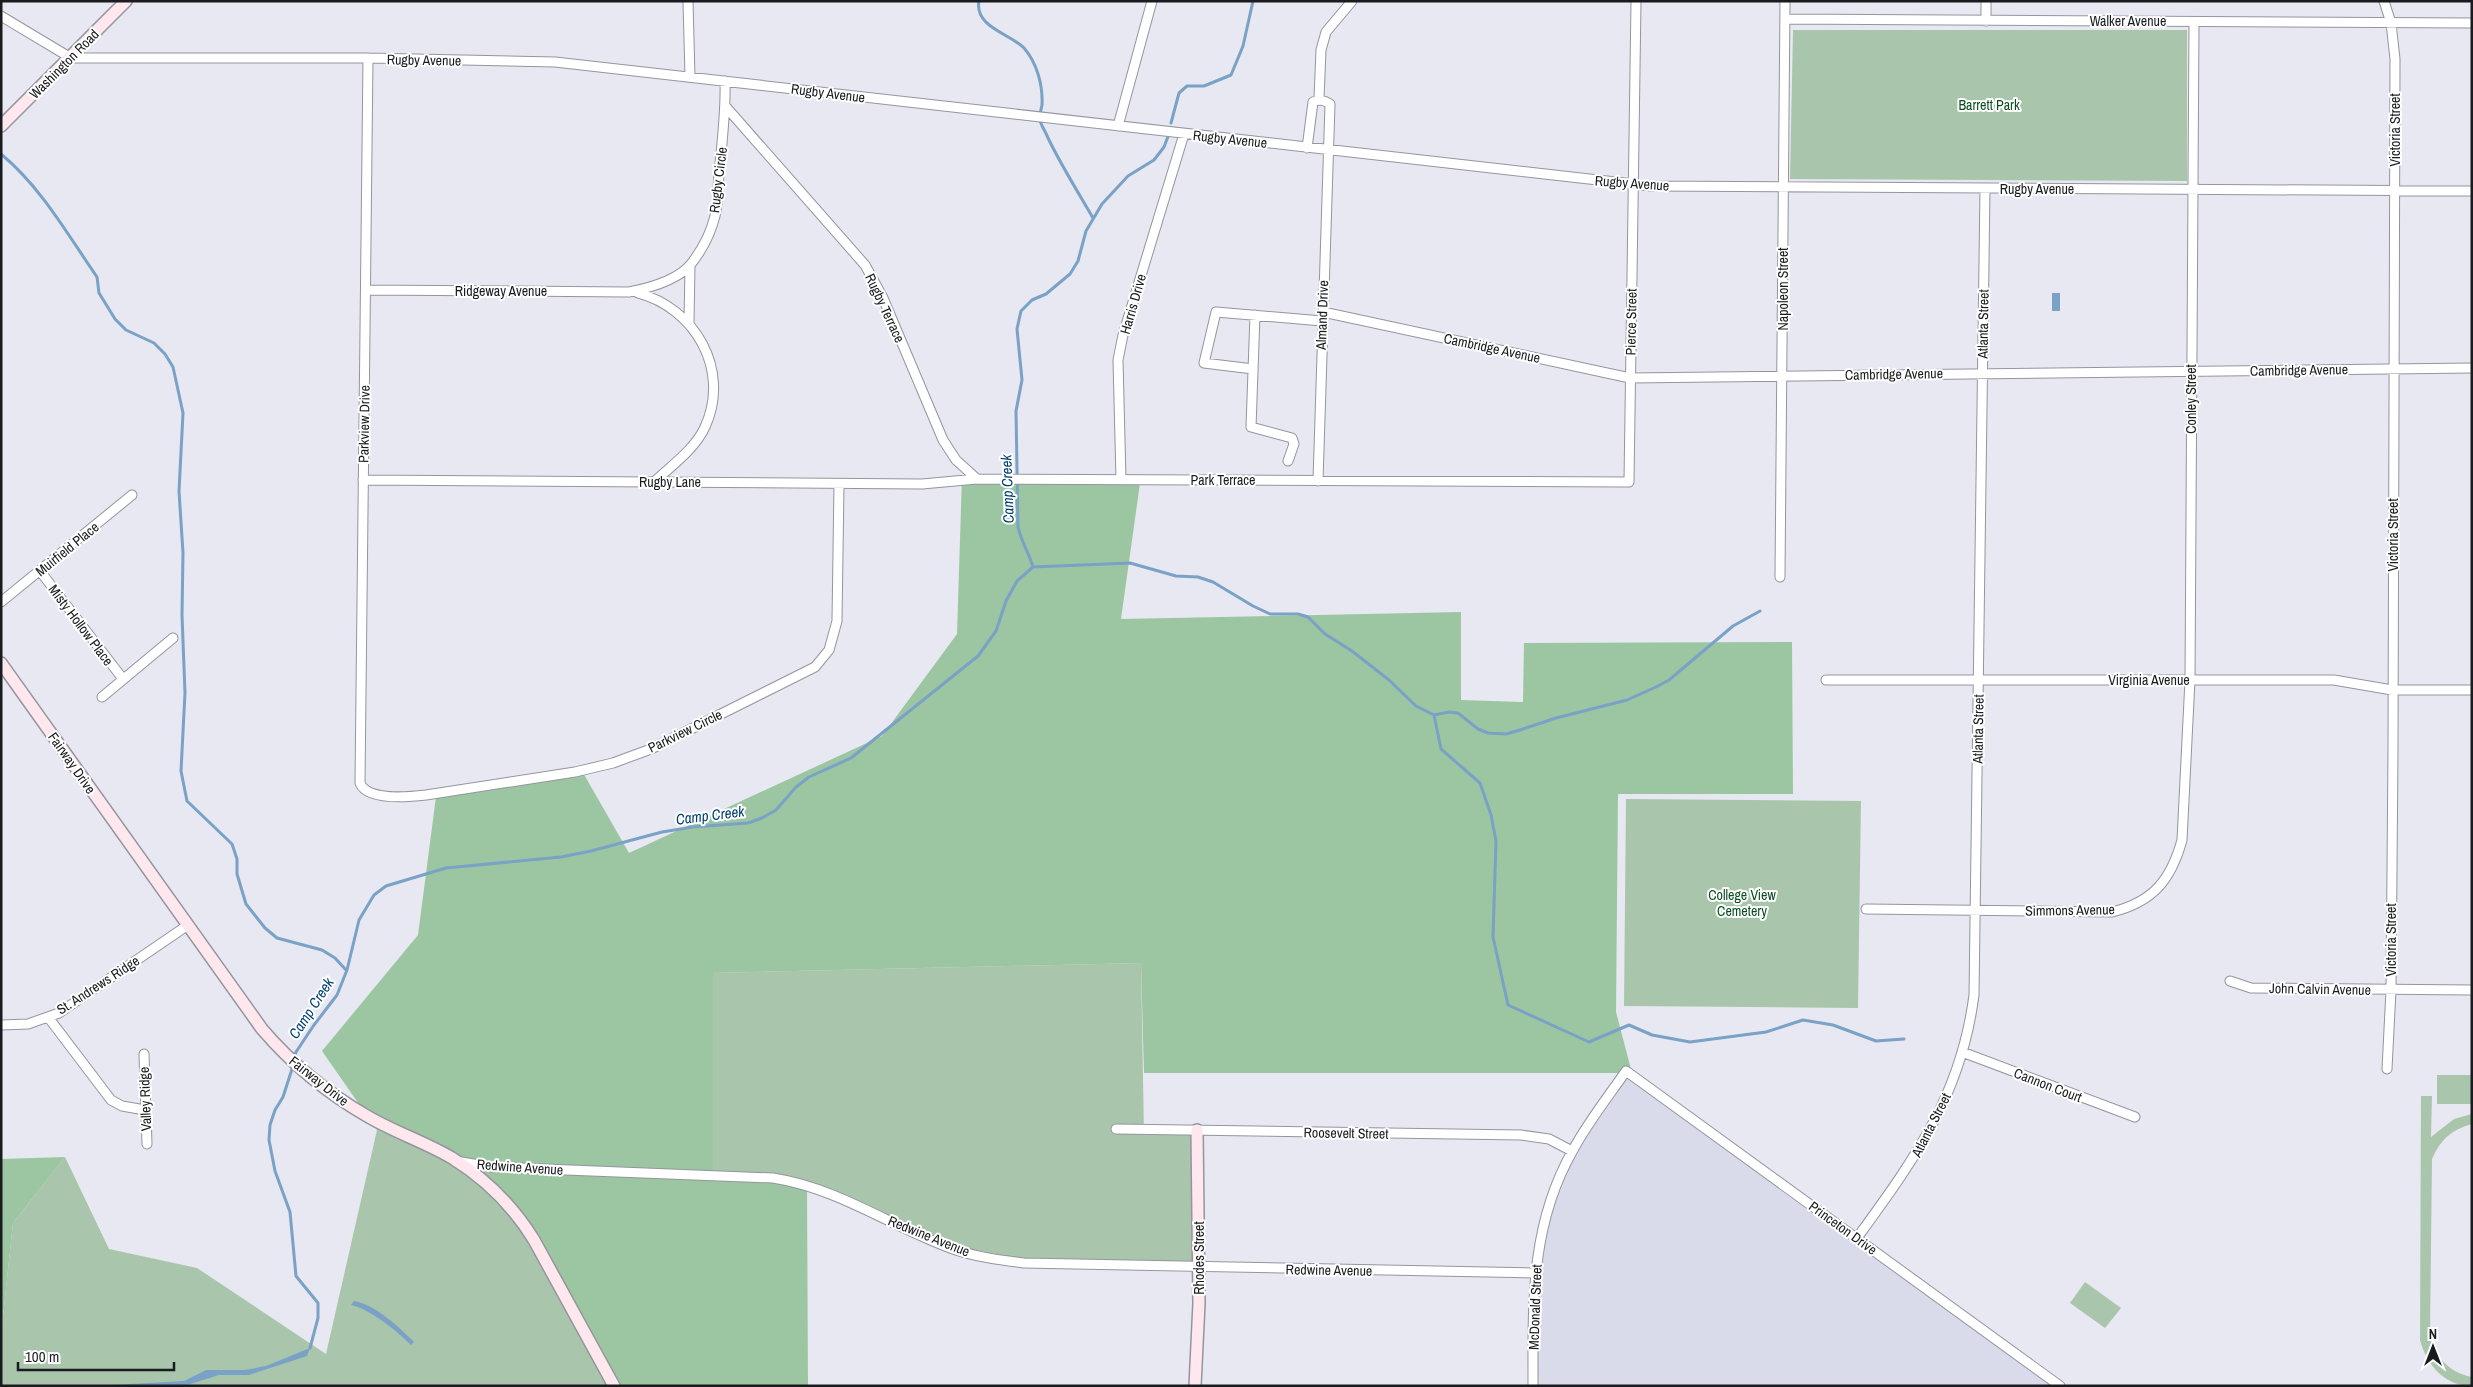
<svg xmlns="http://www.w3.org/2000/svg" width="2473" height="1387" font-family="'Archivo Narrow',sans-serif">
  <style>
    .built { fill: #d9dbeb }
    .green { fill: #a9c6ac }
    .forest { fill: #9cc6a1 }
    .water { fill: #7aa1c6 }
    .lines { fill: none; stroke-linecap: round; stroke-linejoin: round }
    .stream { stroke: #7aa1c6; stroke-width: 3 }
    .street-casing { stroke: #94959e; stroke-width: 11 }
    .secondary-casing { stroke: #94959e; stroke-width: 14 }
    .street { stroke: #fff; stroke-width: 9 }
    .secondary { stroke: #fee8ee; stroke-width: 11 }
    .labels { text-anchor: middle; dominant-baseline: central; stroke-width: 4; stroke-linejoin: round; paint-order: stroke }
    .street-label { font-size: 14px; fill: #1a1b1e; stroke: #fff }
    .park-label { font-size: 14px; fill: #0b4d1e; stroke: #fff }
    .water-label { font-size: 15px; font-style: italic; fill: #004271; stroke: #fff }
  </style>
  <rect width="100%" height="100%" fill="#e7e8f1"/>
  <path class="built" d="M1632,1073L2060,1386H1537V1270L1558,1183L1588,1128Z"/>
  <path class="green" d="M1793,30H2187V181L1790,179Z
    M1626,799L1861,801L1858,1008L1624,1006Z
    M1141,963L1144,1135H1195L1196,1269L1025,1260L961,1247L807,1187L713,1175V973Z
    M2437,1075H2472V1104H2437Z
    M2421,1096H2432L2431,1137L2454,1119L2472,1114V1124C2452,1129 2440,1140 2432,1159L2430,1334C2435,1357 2448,1372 2472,1377V1386C2444,1386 2427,1365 2420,1340Z
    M377,1130L410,1141L440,1146L532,1226L615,1386H1V1335L13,1223L65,1157L109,1249L197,1268L326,1354Z
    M2085,1282L2121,1308L2105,1328L2070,1303Z"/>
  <path class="forest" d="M962,477L1140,483L1121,619L1461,612V700L1523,702L1524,643L1792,642L1793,794H1618L1616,1012L1632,1073H1144L1141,963L713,973V1175L807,1187L808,1386H615L532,1226L440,1146L410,1141L377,1130L322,1051L418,935L437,789L582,771L629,853L882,736L957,634Z
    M65,1157L13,1223L1,1335V1159Z"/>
  <path class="water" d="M2052,293H2060V311H2052Z
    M354,1301C376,1305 399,1327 414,1342L411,1345C397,1331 370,1309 351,1305Z
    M310,1348L307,1356L249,1375H219L184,1386H96L184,1381L206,1370H245L266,1366Z"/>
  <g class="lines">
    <path class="stream" d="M979,1C974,27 1011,34 1024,48C1037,63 1043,85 1042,105C1041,110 1039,116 1040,120C1041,126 1046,132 1048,138C1061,165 1078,192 1093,218
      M1171,123L1179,93L1187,86H1204L1231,75L1243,46L1253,1
      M1,154C41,187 68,235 97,277L99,293L115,319L126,330L154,343L165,354L173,367L183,413L179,491L183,553L182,615L185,693L181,771L187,801L232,844L237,859V874L246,904L265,928L277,938L322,950L335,958L346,970
      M1033,567L1130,563L1176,576L1198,577L1213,582L1253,606L1270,614H1298L1308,617L1325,634L1352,651L1389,680L1416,706L1434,715L1449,712L1458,713L1478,729L1488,733L1506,734L1520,730L1556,718L1627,700L1656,687L1669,680L1733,626L1760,611
      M1033,567C1029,553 1021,541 1018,527L1016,411L1022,380L1017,329L1021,311L1032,300L1046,294L1070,274L1078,261L1086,231L1102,204L1128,176L1154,160L1164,147L1169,134
      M1434,715L1441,749L1480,783L1491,815L1496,841L1493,937L1508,1005L1589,1042L1629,1025L1652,1035L1690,1042L1766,1032L1803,1020L1833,1025L1876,1041L1904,1039
      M294,1058L296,1052L314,1025L337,995L347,970L359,920L374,895L386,886L446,868L561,857L591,851L662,832L693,827L748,823L762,818L776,810L796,787L809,777L851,758L978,656L996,631L1006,601L1017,581L1033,567
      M293,1066L283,1097L275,1110L270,1125L269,1140L275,1171L290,1212L296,1276L318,1303V1318L310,1348"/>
    <defs>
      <path id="street" d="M688,1L690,77
        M1986,1V21
        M2384,1L2391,23L2395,59L2393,749L2391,990L2387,1069
        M1,16L71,58H368L555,62L1651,186L2472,191
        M1785,19L2472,23
        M368,58L360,783C367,801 409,797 426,795L575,772L613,763L651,749L815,667L829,650L837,621L839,484
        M1319,99L1321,50L1326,32L1352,1
        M726,107L865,265L883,298L943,440L956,460L977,479
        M1118,126L1152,1
        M1307,148L1313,102C1320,99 1324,100 1330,104L1318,481
        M366,290L629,292C649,288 678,280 691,264C702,250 711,232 715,216C718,202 718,187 719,173C722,142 726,112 725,81
        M636,291L638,293C695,308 731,370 705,427C695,449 671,466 654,482
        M1323,312L1630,378L2472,368
        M1255,315L1251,427L1292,438L1294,444L1288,461
        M689,323L690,265
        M1253,369L1204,363L1216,312L1322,321
        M363,480L922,484L977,479L1629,482L1636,1
        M1121,480L1118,360L1123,335L1184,134
        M40,571L123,679
        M1780,577L1785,1
        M1,602L132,495
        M1826,680H2334L2392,690H2472
        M102,697L173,638
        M1866,909L2112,912C2153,902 2171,880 2182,840L2190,680L2194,22
        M2230,981L2251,988L2472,990
        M48,1017L111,1100L122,1106L145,1110
        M1,1025L28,1024L59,1013L188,925
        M1962,1052L2135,1117
        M144,1054L147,1144
        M1116,1129L1521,1135L1549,1139L1572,1151
        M461,1162L492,1167L773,1178C838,1188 892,1227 953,1249C976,1257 1000,1260 1024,1263L1535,1273
        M1857,1238C1915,1158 1961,1096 1974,995L1985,188
        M1533,1386C1533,1303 1530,1225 1573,1150C1588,1122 1608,1097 1626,1071L2060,1386"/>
      <path id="secondary" d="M1,126L126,1
        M1,663L262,1029C292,1064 327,1093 367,1116C394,1132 425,1142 452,1158C486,1179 513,1206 534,1240L614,1386
        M1195,1386L1199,1303L1197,1130"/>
    </defs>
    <use href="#street" class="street-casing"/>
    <use href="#secondary" class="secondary-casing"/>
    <use href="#street" class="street"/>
    <use href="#secondary" class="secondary"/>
  </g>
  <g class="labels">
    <g class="street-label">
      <text x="2128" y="21">Walker Avenue</text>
      <text transform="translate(424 60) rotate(1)">Rugby Avenue</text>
      <text transform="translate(64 64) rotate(-45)">Washington Road</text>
      <text transform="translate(828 93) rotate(7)">Rugby Avenue</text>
      <text transform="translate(2395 130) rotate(-90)">Victoria Street</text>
      <text transform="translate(1230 139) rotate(6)">Rugby Avenue</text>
      <text transform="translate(718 180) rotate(-83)">Rugby Circle</text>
      <text transform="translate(1632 183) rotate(4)">Rugby Avenue</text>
      <text x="2037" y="189">Rugby Avenue</text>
      <text transform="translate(1783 289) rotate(-90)">Napoleon Street</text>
      <text x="501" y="291">Ridgeway Avenue</text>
      <text transform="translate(1133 304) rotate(-74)">Harris Drive</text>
      <text transform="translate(885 308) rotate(65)">Rugby Terrace</text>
      <text transform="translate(1322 315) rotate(-88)">Almand Drive</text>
      <text transform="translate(1631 322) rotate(-89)">Pierce Street</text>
      <text transform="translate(1983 324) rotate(-89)">Atlanta Street</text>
      <text transform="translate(1492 348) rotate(12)">Cambridge Avenue</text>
      <text transform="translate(2299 370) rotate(-1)">Cambridge Avenue</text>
      <text transform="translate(1894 374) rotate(-1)">Cambridge Avenue</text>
      <text transform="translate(2191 399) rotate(-90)">Conley Street</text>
      <text transform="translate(364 424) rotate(-89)">Parkview Drive</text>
      <text x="1223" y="480">Park Terrace</text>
      <text x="670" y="482">Rugby Lane</text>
      <text transform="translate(2393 535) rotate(-90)">Victoria Street</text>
      <text transform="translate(67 549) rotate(-39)">Muirfield Place</text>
      <text transform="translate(81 625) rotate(53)">Misty Hollow Place</text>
      <text x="2149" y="680">Virginia Avenue</text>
      <text transform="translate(1978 729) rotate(-89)">Atlanta Street</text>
      <text transform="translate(685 731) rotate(-26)">Parkview Circle</text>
      <text transform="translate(72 763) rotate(55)">Fairway Drive</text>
      <text transform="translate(2070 910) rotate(-1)">Simmons Avenue</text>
      <text transform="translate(2391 940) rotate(-90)">Victoria Street</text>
      <text transform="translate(98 985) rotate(-33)">St. Andrews Ridge</text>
      <text transform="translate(2320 989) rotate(1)">John Calvin Avenue</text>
      <text transform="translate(319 1081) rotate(38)">Fairway Drive</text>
      <text transform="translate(2048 1085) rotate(21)">Cannon Court</text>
      <text transform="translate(145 1099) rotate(-92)">Valley Ridge</text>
      <text transform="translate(1931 1125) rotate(-63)">Atlanta Street</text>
      <text transform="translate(1346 1133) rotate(1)">Roosevelt Street</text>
      <text transform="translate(520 1167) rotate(4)">Redwine Avenue</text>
      <text transform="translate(1843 1228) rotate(36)">Princeton Drive</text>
      <text transform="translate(929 1236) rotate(22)">Redwine Avenue</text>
      <text transform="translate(1199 1258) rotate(-90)">Rhodes Street</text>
      <text transform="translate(1329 1270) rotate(1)">Redwine Avenue</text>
      <text transform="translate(1535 1307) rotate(-88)">McDonald Street</text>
    </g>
    <g class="park-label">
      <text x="1989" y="105">Barrett Park</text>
      <text x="1742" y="895">College View<tspan x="1742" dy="16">Cemetery</tspan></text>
    </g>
    <g class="water-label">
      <text transform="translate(1007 489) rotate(-92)">Camp Creek</text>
      <text transform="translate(710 815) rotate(-7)">Camp Creek</text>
      <text transform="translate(311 1008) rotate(-57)">Camp Creek</text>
    </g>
  </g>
  <rect width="2473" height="1387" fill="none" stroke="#1a1b1e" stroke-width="5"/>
  <g transform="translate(2433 1347)" stroke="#ffffff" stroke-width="4" paint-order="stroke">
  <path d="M0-4L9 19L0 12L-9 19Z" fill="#1a1b1e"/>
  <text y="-8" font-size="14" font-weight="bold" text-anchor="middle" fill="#1a1b1e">N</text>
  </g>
  <path d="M18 1362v8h156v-8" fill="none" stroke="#1a1b1e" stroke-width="2.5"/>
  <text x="25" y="1362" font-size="15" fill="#1a1b1e" stroke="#ffffff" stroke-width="4" paint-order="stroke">100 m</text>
</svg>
